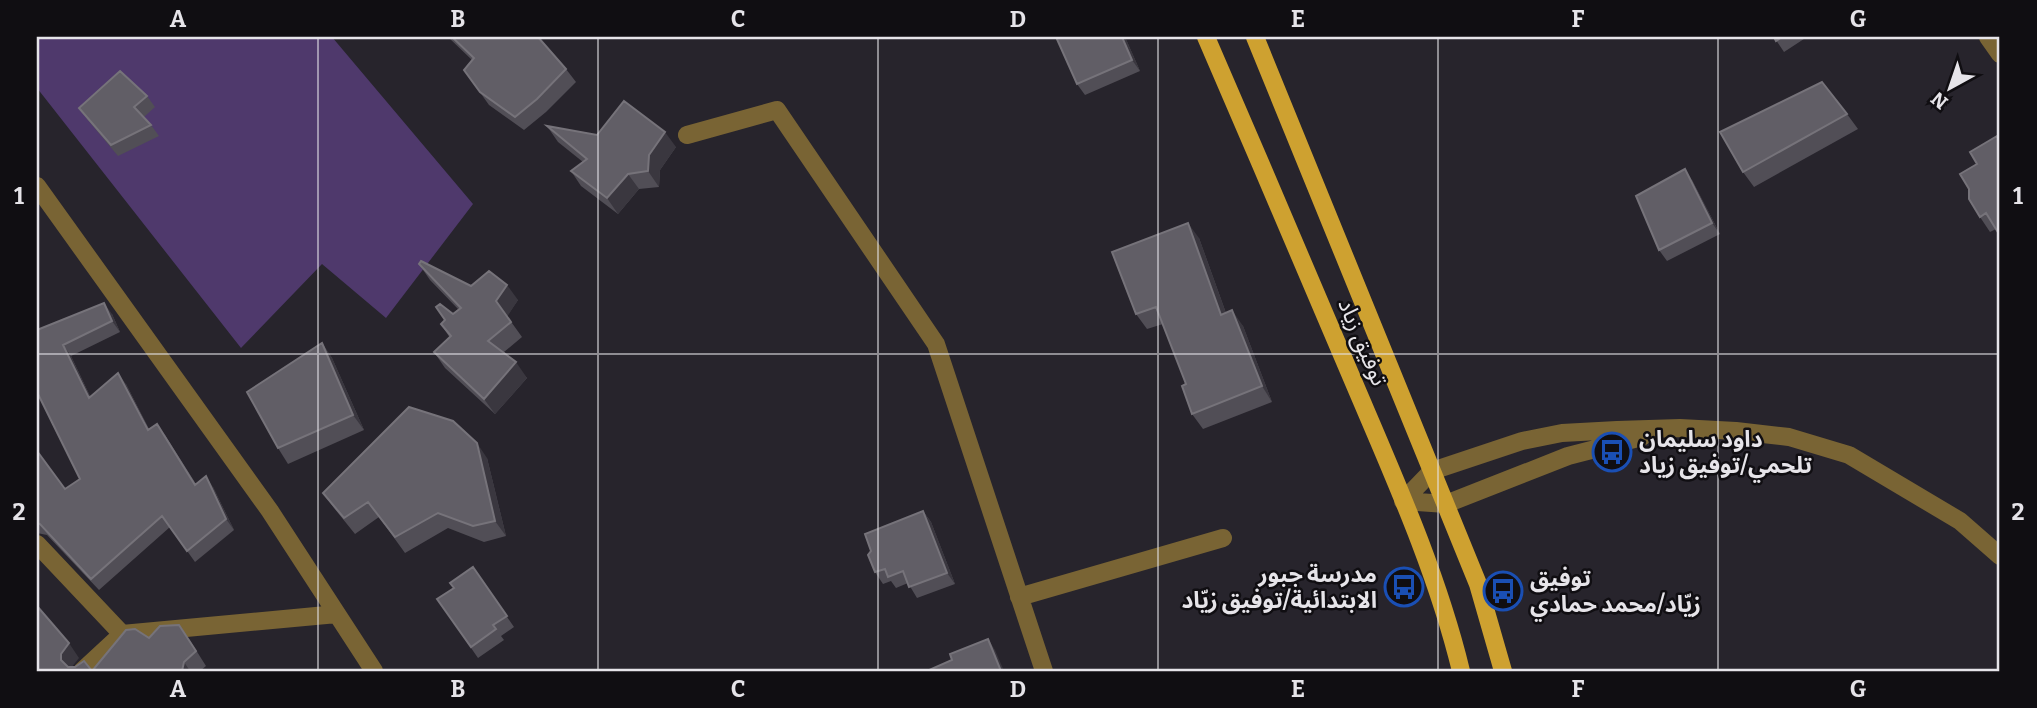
<svg xmlns="http://www.w3.org/2000/svg" width="2037" height="708" font-family="Bitter,'Noto Sans Arabic',serif">
  <style>
    .green { fill: #4f396c }
    .lines { fill: none; stroke-linecap: round; stroke-linejoin: round }
    .minor { stroke: #796434; stroke-width: 18 }
    .major { stroke: #cea130; stroke-width: 18 }
    .wall { fill: #514e56 }
    .shaded-wall { fill: #3a373f }
    .building { fill: #615e66; stroke: #76737a; stroke-width: 2 }
    .grid { fill: none; stroke: #e6e4e9; stroke-width: 2; stroke-opacity: 0.55 }
    .labels { text-anchor: middle; dominant-baseline: central; stroke-width: 5; stroke-linejoin: round; paint-order: stroke }
    .street-label { font-size: 23px; fill: #e6e4e9; stroke: #100e12 }
    .poi-label { font-size: 23px; font-weight: bold; fill: #e6e4e9; stroke: #100e12; text-anchor: start }
    .neatline { fill: none; stroke: #e6e4e9; stroke-width: 2.5 }
    .grid-label { font-size: 23px; text-anchor: middle; font-weight: bold; fill: #e6e4e9 }
  </style>
  <rect width="100%" height="100%" fill="#27242c"/>
  <path class="green" d="M37,37H332L473,204L386,318L322,264L241,348L37,88Z"/>
  <g class="lines">
    <path class="minor" d="M1988,37L2000,54
      M687,135L777,110L936,344L1044,671
      M37,186L270,511L374,671
      M1403,501L1432,471L1522,441L1562,433L1617,430L1680,428L1736,431L1789,437L1849,455L1960,521L2000,556
      M1403,501L1446,504L1568,456L1642,437
      M37,544L122,634
      M1019,597L1223,538
      M82,671L122,634L337,614"/>
    <path class="major" d="M1206,37C1256,152 1305,268 1354,383C1394,477 1437,572 1461,671
      M1255,37L1478,584L1503,671"/>
  </g>
  <path class="wall" d="M448,37H538L566,69L576,82L546,112L524,130L489,105L464,70L472,60Z
    M1125,37L1140,71L1085,95L1077,84Z
    M1774,37H1807L1784,52Z
    M147,96L155,107L144,117L151,125L159,136L118,156L87,119L79,108Z
    M1847,114L1858,129L1754,187L1743,172Z
    M547,126L597,135L676,147L660,170L659,187L639,189L618,214L581,186L571,171L583,162L558,142Z
    M2000,140V236L1996,229L1990,232L1980,217L1977,164Z
    M1692,180L1720,234L1667,261L1659,250Z
    M1199,238L1226,313L1243,326L1272,402L1203,429L1192,414L1186,384L1163,324L1147,329L1136,314Z
    M419,264L471,286L518,300L507,316L522,337L504,352L527,378L495,414L445,368L434,352L450,338L441,324L458,309L430,280Z
    M112,314L120,332L71,356L90,396L126,384L149,429L165,435L196,484L213,487L234,530L195,562L170,527L99,590L47,535L37,533V451L65,489L80,479L37,330Z
    M322,343L332,358L364,430L288,464L278,448Z
    M487,458L506,536L484,542L448,528L405,553L379,517L355,534L334,508L323,493Z
    M923,511L931,522L955,584L917,598L908,583L896,588L891,581L883,584L875,572Z
    M473,567L514,627L501,636L504,640L478,658L437,599L454,588Z
    M149,638L189,639L206,666L200,671H92Z"/>
  <path class="shaded-wall" d="M1122,37H1125L1140,71L1132,60Z
    M665,132L676,147L660,170L659,187L648,171L649,155Z
    M1685,169L1692,180L1720,234L1712,223Z
    M628,174L639,189L618,214L607,198Z
    M1188,223L1199,238L1232,330L1221,315Z
    M507,285L518,300L507,317L496,301Z
    M104,303L112,314L120,332L112,321Z
    M1232,310L1243,326L1272,402L1262,386Z
    M322,343L332,358L364,430L353,415Z
    M63,345L71,356L96,409L89,398Z
    M516,362L527,378L495,414L484,399Z
    M118,373L126,384L155,441L148,430Z
    M477,443L487,458L506,536L495,521Z
    M206,476L213,487L234,530L226,519Z
    M923,511L931,522L955,584L947,573Z
    M988,639L995,650L1004,671H1001Z
    M69,643L79,658L71,668V671L61,660V654Z
    M184,662L190,671H182Z"/>
  <path class="building" d="M452,37H538L566,69L537,99L515,117L480,92L464,70L474,58Z
    M1056,37H1122L1132,60L1077,84Z
    M1774,37H1782L1776,41Z
    M120,71L147,96L134,107L151,125L111,145L79,108Z
    M1822,82L1847,114L1743,172L1720,132Z
    M624,101L665,132L649,155L648,171L628,174L607,198L571,171L587,159L547,126L597,135Z
    M1997,136L2000,141V233L1999,234L1986,213L1980,217L1969,199V189L1960,174L1977,164L1970,152Z
    M1685,169L1712,223L1659,250L1636,196Z
    M1188,223L1221,315L1232,310L1262,386L1192,414L1182,386L1186,384L1156,307L1136,314L1112,252Z
    M421,261L471,286L489,271L507,285L496,301L511,322L488,341L516,362L484,399L434,352L451,336L441,324L445,320L436,307L440,304L453,314L461,308L419,264Z
    M104,303L112,321L63,345L89,398L118,373L148,430L157,424L195,485L206,476L226,519L187,551L162,516L91,579L40,524L37,523V451L65,489L80,479L37,392V330Z
    M322,343L353,415L278,448L247,392Z
    M409,407L453,421L477,443L495,521L473,526L438,513L395,537L368,502L344,518L323,493Z
    M923,511L947,573L909,587L903,571L888,577L885,569L875,572L868,555L871,551L865,534Z
    M473,567L507,616L493,625L496,629L471,647L437,599L454,588L450,583Z
    M37,606L69,643L61,654V660L68,667H75L84,661L92,671H37Z
    M179,625L196,651L184,662L182,671H92L126,630L135,629L149,638L160,626Z
    M988,639L1001,671H930L929,670L952,660L950,654Z"/>
  <path class="grid" d="M318,37V671M598,37V671M878,37V671M1158,37V671M1438,37V671M1718,37V671M37,354H2000"/>
  <defs>
    <symbol id="bus-ring" viewBox="-11 -11 22 22"><circle r="9.5" fill="#100e12" stroke="#1a4fb4" stroke-width="1.5"/><path d="M-5-6H5V4H4V6H2V4H-2V6H-4V4H-5ZM-3.5-4V0h7V-4ZM-3.5 1.2v1.5H-2V1.2ZM2 1.2v1.5H3.5V1.2Z" fill="#1a4fb4"/></symbol>
  </defs>
  <g fill-rule="evenodd">
    <use href="#bus-ring" x="1590" y="430" width="44" height="44"/>
    <use href="#bus-ring" x="1382" y="565" width="44" height="44"/>
    <use href="#bus-ring" x="1481" y="569" width="44" height="44"/>
  </g>
  <g class="labels">
    <g class="street-label">
      <text transform="translate(1363 342) rotate(67)">توفيق زياد</text>
    </g>
    <g class="poi-label">
      <text x="1639" y="439">داود سليمان<tspan x="1639" dy="26">تلحمي/توفيق زياد</tspan></text>
      <text x="1377" y="574" text-anchor="end">مدرسة جبور<tspan x="1377" dy="26">الابتدائية/توفيق زيّاد</tspan></text>
      <text x="1530" y="578">توفيق<tspan x="1530" dy="26">زيّاد/محمد حمادي</tspan></text>
    </g>
  </g>
  <rect width="2037" height="708" fill="none" stroke="#100e12" stroke-width="77"/>
  <g transform="translate(1950 88) rotate(220)" stroke="#100e12" stroke-width="5" paint-order="stroke">
  <path d="M0-5L12 26L0 18L-12 26Z" fill="#e6e4e9"/>
  <text y="-10" font-size="19" font-weight="bold" text-anchor="middle" fill="#e6e4e9">N</text>
  </g>
  <rect x="38" y="38" width="1960" height="632" class="neatline"/>
  <g class="grid-label">
    <text x="178" y="27">A</text>
    <text x="458" y="27">B</text>
    <text x="738" y="27">C</text>
    <text x="1018" y="27">D</text>
    <text x="1298" y="27">E</text>
    <text x="1578" y="27">F</text>
    <text x="1858" y="27">G</text>
    <text x="19" y="204">1</text>
    <text x="2018" y="204">1</text>
    <text x="19" y="520">2</text>
    <text x="2018" y="520">2</text>
    <text x="178" y="697">A</text>
    <text x="458" y="697">B</text>
    <text x="738" y="697">C</text>
    <text x="1018" y="697">D</text>
    <text x="1298" y="697">E</text>
    <text x="1578" y="697">F</text>
    <text x="1858" y="697">G</text>
  </g>
</svg>
